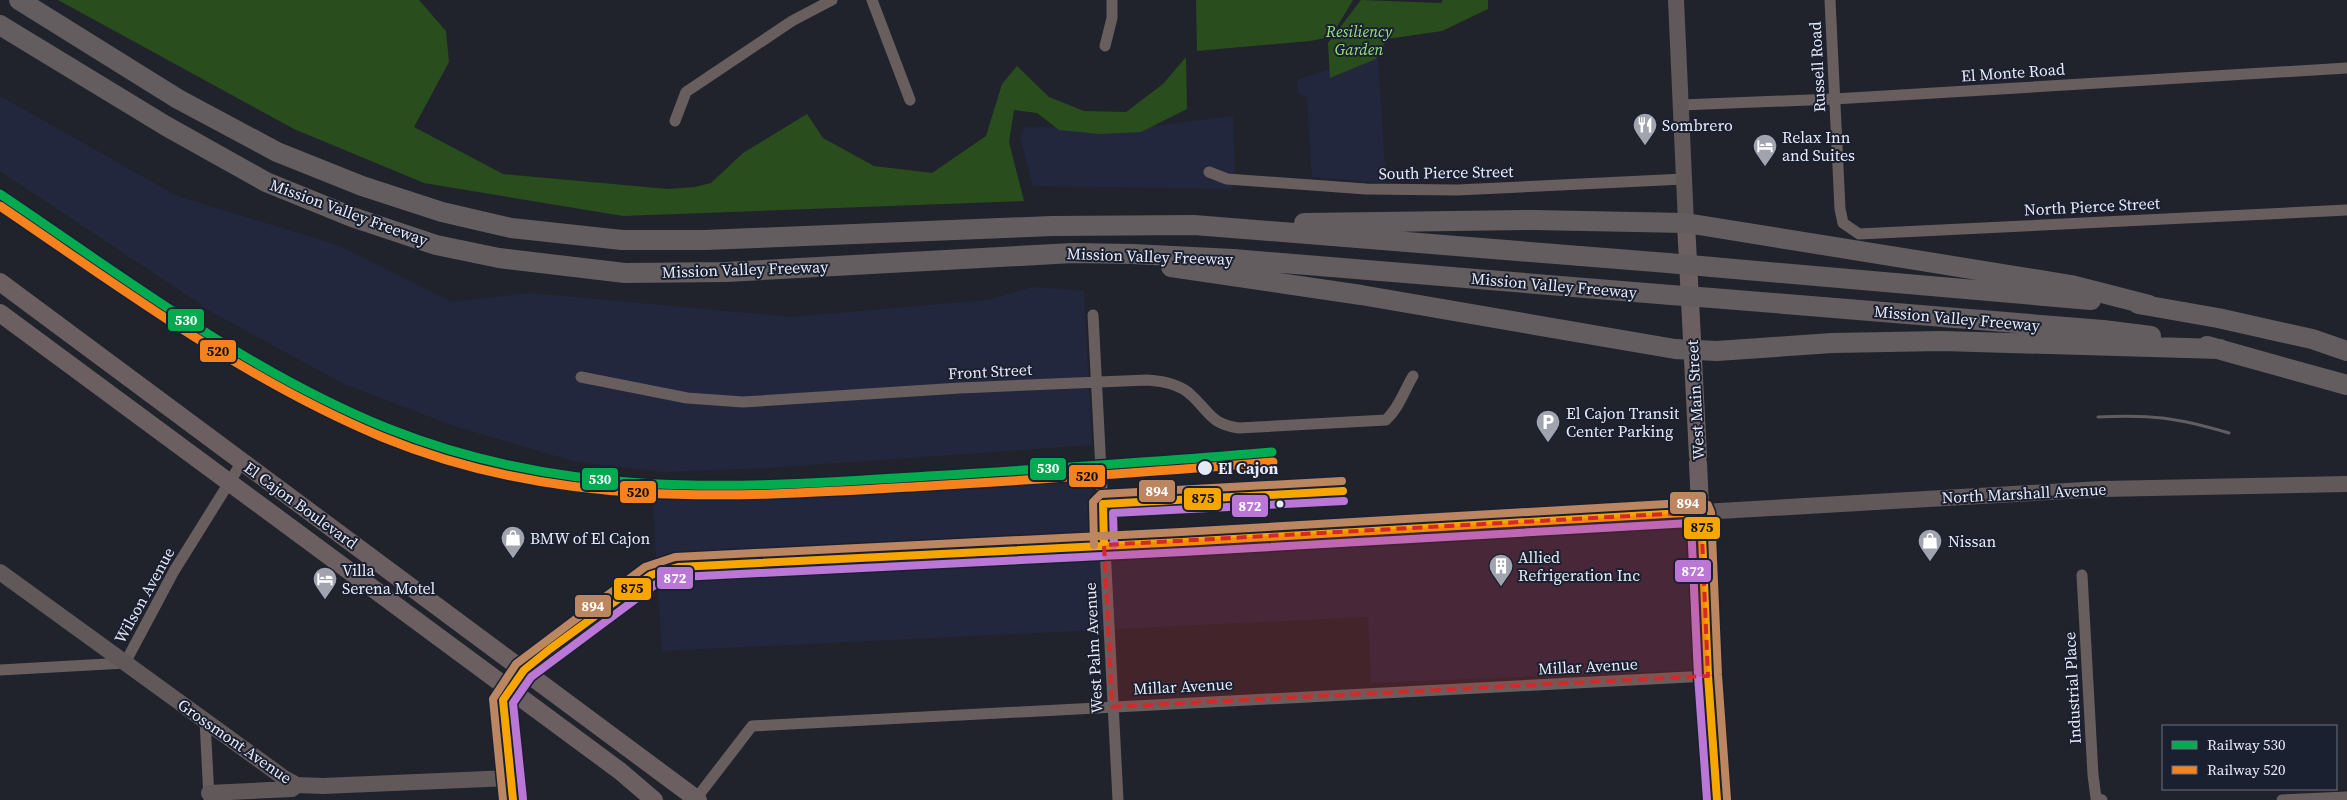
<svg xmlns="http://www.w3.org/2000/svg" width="2347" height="800" font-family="'Source Serif 4',serif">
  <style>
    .built { fill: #23273d }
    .green { fill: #294d1c }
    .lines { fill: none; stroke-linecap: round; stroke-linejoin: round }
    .street { stroke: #695e5e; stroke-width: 11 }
    .secondary { stroke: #61585a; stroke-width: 16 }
    .primary { stroke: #6b5f61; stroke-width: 18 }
    .highway { stroke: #645d60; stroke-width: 20 }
    .rail { stroke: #615d60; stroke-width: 3 }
    .highway-bridge { stroke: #645d60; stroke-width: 20 }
    .bus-1-casing { stroke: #1b2031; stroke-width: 11 }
    .bus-2-casing { stroke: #1b2031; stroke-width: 11 }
    .bus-3-casing { stroke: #1b2031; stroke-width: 11 }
    .bus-1 { stroke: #f7a600; stroke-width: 8 }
    .bus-2 { stroke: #ba77d6; stroke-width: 8 }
    .bus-3 { stroke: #bb8660; stroke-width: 8 }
    .rail-1-casing { stroke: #1b2031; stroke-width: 12 }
    .rail-2-casing { stroke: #1b2031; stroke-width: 12 }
    .rail-1 { stroke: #04aa4f; stroke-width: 9 }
    .rail-2 { stroke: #f6821e; stroke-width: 9 }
    .marked { fill: #d62828; fill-opacity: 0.2; stroke: #d62828; stroke-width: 4; stroke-dasharray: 10 6; stroke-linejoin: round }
    .stop-dot { fill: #e6eaf6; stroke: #1b2031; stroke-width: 2 }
    .labels { text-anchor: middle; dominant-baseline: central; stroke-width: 4; stroke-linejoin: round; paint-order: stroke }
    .park-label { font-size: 16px; font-style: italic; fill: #98e07f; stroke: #1b2031 }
    .street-label { font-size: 16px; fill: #e6eaf6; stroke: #1b2031 }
    .poi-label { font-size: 16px; fill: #e6eaf6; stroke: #1b2031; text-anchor: start }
    .stop-label { font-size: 16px; font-weight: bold; fill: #e6eaf6; stroke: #1b2031; text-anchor: start }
    .line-badge { stroke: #1b2031; stroke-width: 2 }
    .badge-label { font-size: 14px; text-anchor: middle; font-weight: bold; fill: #fff }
    .pale-badge-label { font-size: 14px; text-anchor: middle; font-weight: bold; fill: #111 }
  </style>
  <rect width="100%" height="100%" fill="#20232c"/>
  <path class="built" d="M1373,55L1378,60L1386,183L1312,177L1307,97L1298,93L1297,80Z
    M0,96L177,196L340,246L452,302L530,293L791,317L988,300L1032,287L1084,291L1092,445L767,468L662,472L573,461L454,426L344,384L215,314L0,171Z
    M1233,116L1235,174L1232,189L1033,186L1020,137L1025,127L1132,129Z
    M1092,472L1095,537L1693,506L1704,670L1371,683L1368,617L662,651L652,493L740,495Z"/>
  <path class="green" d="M58,0H419L446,31L449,62L414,127L503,174L668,189L695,187L711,183L743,153L807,114L823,138L874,166L932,173L986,136L1002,84L1017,66L1049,97L1084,111L1126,112L1163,84L1186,57L1187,109L1141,132L1099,134L1059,130L1037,113L1014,110L1009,142L1024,201L623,216L424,183L294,129Z
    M1196,0H1353L1331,37L1310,41L1197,51Z
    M1361,0L1441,3L1443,0H1488V9L1442,31L1387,39L1376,59L1330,78L1328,43Z"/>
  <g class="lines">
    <path class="street" d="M872,0L910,100
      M1830,0L1840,209L1843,223L1859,234L2347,210
      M1105,46L1112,18V0
      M1681,105L1834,99L2347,68
      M675,121L686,92L792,21L832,0
      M1209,172L1227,179L1366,189L1457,190L1684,179
      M1093,315L1118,800
      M581,377L687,398L743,402L960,388L1147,380C1162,381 1180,384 1191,395C1210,412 1210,424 1239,428L1386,420C1399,408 1404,391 1413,376
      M2082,575L2093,775L2096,798L2102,800
      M0,670L125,663L174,571L242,462
      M205,721L209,798
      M695,800L752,726L1708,676
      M2282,800L2347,797"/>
    <path class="secondary" d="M1676,0L1686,223
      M0,572L284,778L297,785L323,786L511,778
      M209,793L292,789L297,785
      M513,800L503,700L524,670L550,649L651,575L678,567L1182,542L2101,489L2347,484"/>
    <path class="primary" d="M1686,223L1698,456
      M0,282L698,800
      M0,313L620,771L654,800
      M1698,463L1708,676L1717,800"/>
    <path class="highway" d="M19,0L178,99L277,152L362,186L442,212L511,228L622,240H705L1052,226L1194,225L1668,263
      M0,25L166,126L266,182L352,217L436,245L499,258L625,273L726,272L1073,253L1133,254L1233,259L1671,295
      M1304,223L1533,220L1686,223L2071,285L2149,305
      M1171,267L1361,295L1675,349L1717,351L1832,343L1942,341L2220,349
      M1712,267L2091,300
      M1712,298L2103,330L2151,336
      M2138,304L2218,318L2312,339L2347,351
      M2207,346L2347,385"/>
    <path class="rail" d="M2098,417C2151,414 2178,418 2229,433"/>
    <path class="highway-bridge" d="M1668,263L1712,267
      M1671,295L1712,298"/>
    <defs>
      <path id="bus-1" d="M1104,545L1103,504L1343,491
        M513,800L503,700L524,670L550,649L651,575L678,567L1182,542L1701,512L1708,676L1717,800"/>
      <path id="bus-2" d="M1114,545L1113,513L1344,501
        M523,799L513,703L531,677L656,584L680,577L1183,552L1691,523L1698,676L1707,800"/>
      <path id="bus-3" d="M1094,545L1093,502L1101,494L1342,481
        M503,800L493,699L516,664L645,567L675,557L1181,532L1701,502L1708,505L1711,512L1718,675L1727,799"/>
    </defs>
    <use href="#bus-1" class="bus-1-casing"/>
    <use href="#bus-2" class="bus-2-casing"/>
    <use href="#bus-3" class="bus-3-casing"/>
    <use href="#bus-1" class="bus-1"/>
    <use href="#bus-2" class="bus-2"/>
    <use href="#bus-3" class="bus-3"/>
    <defs>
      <path id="rail-1" d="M0,194C125,278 247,371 387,428C569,501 738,488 928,476C1043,469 1157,462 1272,452"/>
      <path id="rail-2" d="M0,206C123,289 243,379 382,437C562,511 739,497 929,486C1043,479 1158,472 1273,462"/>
    </defs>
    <use href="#rail-1" class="rail-1-casing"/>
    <use href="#rail-2" class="rail-2-casing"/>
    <use href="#rail-1" class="rail-1"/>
    <use href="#rail-2" class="rail-2"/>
  </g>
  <path class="marked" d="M1701,512L1708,676L1112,707L1104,545Z"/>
  <defs>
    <symbol id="restaurant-pin" viewBox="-11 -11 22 30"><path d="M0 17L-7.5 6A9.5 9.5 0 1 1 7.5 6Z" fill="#a1a4af" stroke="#1b2031"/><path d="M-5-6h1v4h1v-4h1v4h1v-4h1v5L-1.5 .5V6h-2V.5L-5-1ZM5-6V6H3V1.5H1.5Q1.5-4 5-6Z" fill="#fff"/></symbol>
    <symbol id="hotel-pin" viewBox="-11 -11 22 30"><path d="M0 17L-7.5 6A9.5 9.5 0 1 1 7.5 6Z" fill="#a1a4af" stroke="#1b2031"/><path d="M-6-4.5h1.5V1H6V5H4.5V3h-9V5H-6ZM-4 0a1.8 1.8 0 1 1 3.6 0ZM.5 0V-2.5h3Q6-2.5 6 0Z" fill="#fff"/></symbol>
    <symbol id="parking-pin" viewBox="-11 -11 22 30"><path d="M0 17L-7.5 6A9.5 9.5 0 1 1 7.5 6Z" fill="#a1a4af" stroke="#1b2031"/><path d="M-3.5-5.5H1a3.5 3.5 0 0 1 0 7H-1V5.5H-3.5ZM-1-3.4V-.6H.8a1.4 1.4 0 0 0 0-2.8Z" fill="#fff"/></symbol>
    <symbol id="shop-pin" viewBox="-11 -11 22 30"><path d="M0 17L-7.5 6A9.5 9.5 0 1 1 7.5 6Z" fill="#a1a4af" stroke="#1b2031"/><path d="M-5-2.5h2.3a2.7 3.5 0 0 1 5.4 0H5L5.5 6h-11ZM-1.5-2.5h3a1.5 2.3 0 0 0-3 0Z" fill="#fff"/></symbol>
    <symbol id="building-pin" viewBox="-11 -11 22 30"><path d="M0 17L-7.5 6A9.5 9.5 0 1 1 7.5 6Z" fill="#a1a4af" stroke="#1b2031"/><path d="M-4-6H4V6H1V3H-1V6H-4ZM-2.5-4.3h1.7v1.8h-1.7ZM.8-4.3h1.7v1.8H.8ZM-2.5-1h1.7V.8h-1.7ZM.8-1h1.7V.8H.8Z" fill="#fff"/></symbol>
  </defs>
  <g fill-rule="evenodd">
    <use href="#restaurant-pin" x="1631" y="111" width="28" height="38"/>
    <use href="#hotel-pin" x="1751" y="132" width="28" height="38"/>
    <use href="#parking-pin" x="1534" y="408" width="28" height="38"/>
    <use href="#shop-pin" x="499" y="524" width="28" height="38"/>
    <use href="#shop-pin" x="1916" y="527" width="28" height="38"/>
    <use href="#building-pin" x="1487" y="552" width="28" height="38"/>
    <use href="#hotel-pin" x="311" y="565" width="28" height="38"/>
  </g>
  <g class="stop-dot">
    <circle cx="1205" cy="468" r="8"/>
    <circle cx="1280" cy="504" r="4.5"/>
  </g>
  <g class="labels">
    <g class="park-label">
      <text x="1359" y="31">Resiliency<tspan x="1359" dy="18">Garden</tspan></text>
    </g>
    <g class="street-label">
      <text transform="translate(1817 67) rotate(-93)">Russell Road</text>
      <text transform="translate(2013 72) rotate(-4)">El Monte Road</text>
      <text transform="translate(1446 172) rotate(-1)">South Pierce Street</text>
      <text transform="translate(2092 206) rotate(-3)">North Pierce Street</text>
      <text transform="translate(349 212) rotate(20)">Mission Valley Freeway</text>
      <text transform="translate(1150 256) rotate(2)">Mission Valley Freeway</text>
      <text transform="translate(745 269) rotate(-2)">Mission Valley Freeway</text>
      <text transform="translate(1554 285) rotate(5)">Mission Valley Freeway</text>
      <text transform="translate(1957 318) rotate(5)">Mission Valley Freeway</text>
      <text transform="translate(990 371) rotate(-3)">Front Street</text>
      <text transform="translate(1695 400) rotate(-93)">West Main Street</text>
      <text transform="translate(2024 493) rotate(-3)">North Marshall Avenue</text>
      <text transform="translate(301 505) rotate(36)">El Cajon Boulevard</text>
      <text transform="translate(144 595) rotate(-61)">Wilson Avenue</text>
      <text transform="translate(1093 648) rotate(-93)">West Palm Avenue</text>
      <text transform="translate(1588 666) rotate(-3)">Millar Avenue</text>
      <text transform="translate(1183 686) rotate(-3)">Millar Avenue</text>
      <text transform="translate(2072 688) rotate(-93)">Industrial Place</text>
      <text transform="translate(235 741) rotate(35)">Grossmont Avenue</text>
    </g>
    <g class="poi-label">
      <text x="1662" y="125">Sombrero</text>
      <text x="1782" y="137">Relax Inn<tspan x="1782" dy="18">and Suites</tspan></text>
      <text x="1566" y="413">El Cajon Transit<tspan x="1566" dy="18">Center Parking</tspan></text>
      <text x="530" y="538">BMW of El Cajon</text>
      <text x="1948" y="541">Nissan</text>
      <text x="1518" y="557">Allied<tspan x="1518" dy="18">Refrigeration Inc</tspan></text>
      <text x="342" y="570">Villa<tspan x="342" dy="18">Serena Motel</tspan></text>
    </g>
    <g class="stop-label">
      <text x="1218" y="468">El Cajon</text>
    </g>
  </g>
  <g class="line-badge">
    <rect x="167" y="308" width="38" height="24" rx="5" fill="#04aa4f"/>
    <rect x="199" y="339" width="38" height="24" rx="5" fill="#f6821e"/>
    <rect x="1029" y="457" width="38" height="24" rx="5" fill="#04aa4f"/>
    <rect x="1068" y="464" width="38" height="24" rx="5" fill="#f6821e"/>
    <rect x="581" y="467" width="38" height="24" rx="5" fill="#04aa4f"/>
    <rect x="1138" y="479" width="38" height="24" rx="5" fill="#bb8660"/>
    <rect x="619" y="480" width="38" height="24" rx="5" fill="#f6821e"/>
    <rect x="1183" y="487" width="39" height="24" rx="5" fill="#f7a600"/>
    <rect x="1669" y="491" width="38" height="24" rx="5" fill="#bb8660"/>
    <rect x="1231" y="494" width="38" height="24" rx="5" fill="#ba77d6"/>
    <rect x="1683" y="516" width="38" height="24" rx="5" fill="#f7a600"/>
    <rect x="1674" y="559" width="38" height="24" rx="5" fill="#ba77d6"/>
    <rect x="656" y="566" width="38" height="24" rx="5" fill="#ba77d6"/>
    <rect x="613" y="577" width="39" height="24" rx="5" fill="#f7a600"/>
    <rect x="574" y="594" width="38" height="24" rx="5" fill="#bb8660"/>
  </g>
  <g class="badge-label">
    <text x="186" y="325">530</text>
    <text x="1048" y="473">530</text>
    <text x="600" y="484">530</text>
    <text x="1157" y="496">894</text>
    <text x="1688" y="508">894</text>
    <text x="1250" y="511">872</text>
    <text x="1693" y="576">872</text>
    <text x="675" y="583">872</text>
    <text x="593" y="611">894</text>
  </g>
  <g class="pale-badge-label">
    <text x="218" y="356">520</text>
    <text x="1087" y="481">520</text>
    <text x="638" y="497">520</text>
    <text x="1203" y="503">875</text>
    <text x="1702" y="532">875</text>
    <text x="632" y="593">875</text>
  </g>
  <rect x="2162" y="725" width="175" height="65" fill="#1b2031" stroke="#6c7180"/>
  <rect x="2172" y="741" width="25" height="8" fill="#04aa4f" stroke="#6c7180"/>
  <text x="2207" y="750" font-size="15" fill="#e6eaf6">Railway 530</text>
  <rect x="2172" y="766" width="25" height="8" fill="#f6821e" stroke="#6c7180"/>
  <text x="2207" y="775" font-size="15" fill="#e6eaf6">Railway 520</text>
</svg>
